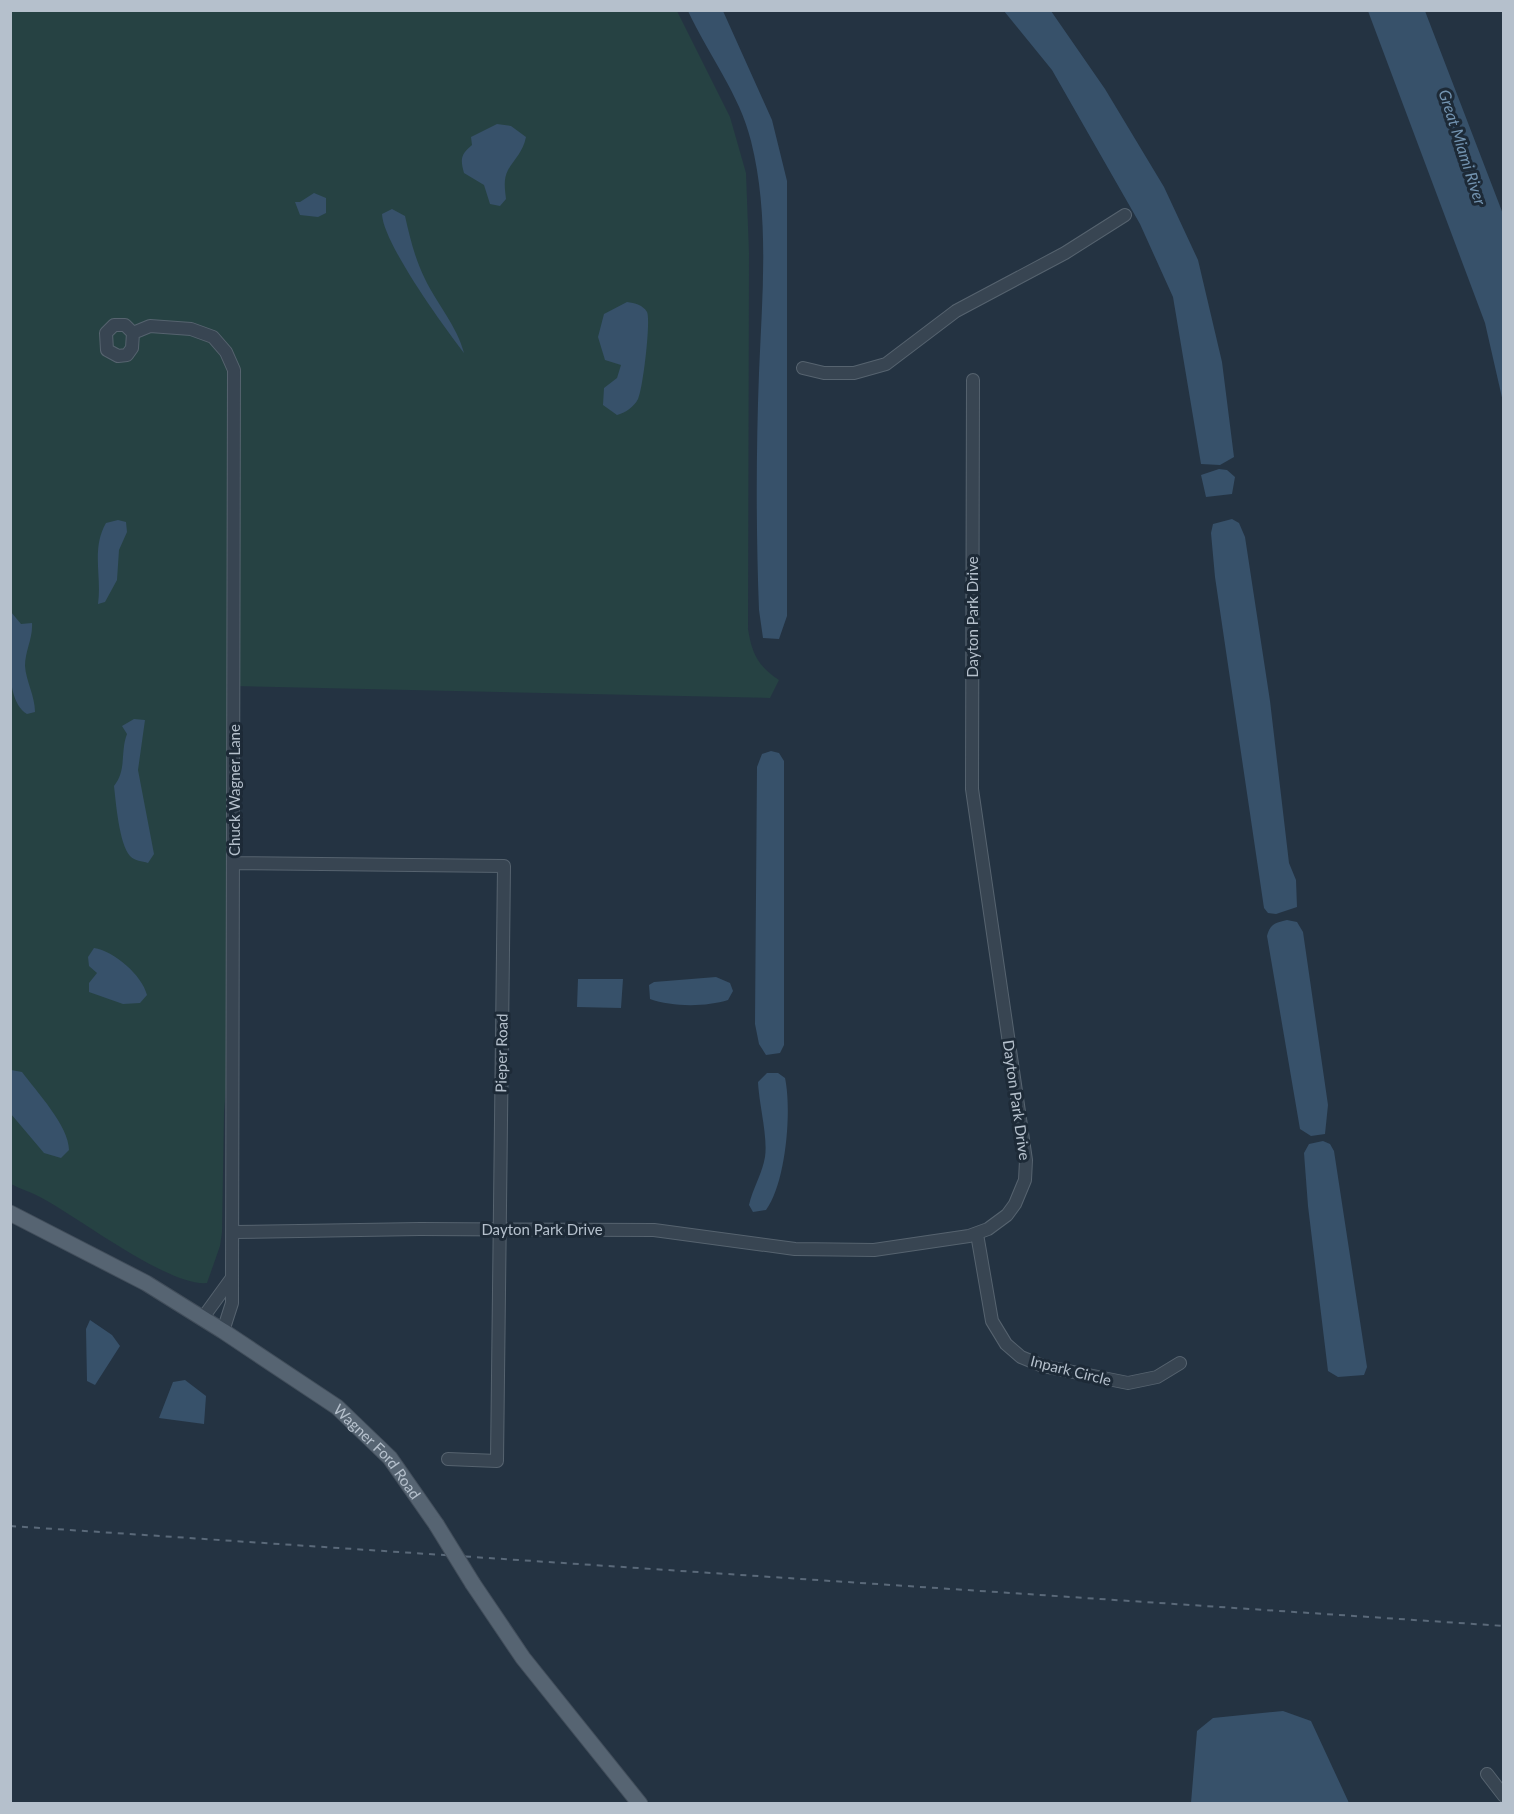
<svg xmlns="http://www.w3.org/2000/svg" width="1514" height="1814" font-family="Lato,sans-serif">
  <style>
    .green { fill: #264243 }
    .water { fill: #37516a }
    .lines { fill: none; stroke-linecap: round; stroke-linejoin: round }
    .minor-casing { stroke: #56636f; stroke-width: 14 }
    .major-casing { stroke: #424e5b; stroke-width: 17 }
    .minor { stroke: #384552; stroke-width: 12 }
    .major { stroke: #566472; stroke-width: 15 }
    .rail { stroke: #5a6979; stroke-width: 2; stroke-dasharray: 6 6; stroke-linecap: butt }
    .major-bridge-casing { stroke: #424e5b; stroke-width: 17; stroke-linecap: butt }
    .major-bridge { stroke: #566472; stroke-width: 15 }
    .labels { text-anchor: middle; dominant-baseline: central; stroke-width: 6; stroke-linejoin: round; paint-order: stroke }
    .street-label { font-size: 15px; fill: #b5c0cc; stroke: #1d2a37 }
    .water-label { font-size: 16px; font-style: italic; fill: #7394b1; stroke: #1d2a37 }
  </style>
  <rect width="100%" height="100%" fill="#243342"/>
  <path class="green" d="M11,11H677L730,117L746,173L749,253L748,629C752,654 758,666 779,680L770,698L233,686L234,992L224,1112L222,1232L220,1246L207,1283C169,1287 78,1217 40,1197C31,1192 20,1189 11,1184Z"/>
  <path class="water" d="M688,11H723L772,120L787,181V616L779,639L763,638L759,610C756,531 756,451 759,373C762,296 770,217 751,141C740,95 708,54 688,11Z
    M1004,11H1051L1105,89L1164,187L1198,260L1222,362L1234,457L1220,465L1201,464L1173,297L1140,224L1052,70Z
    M1368,11H1425L1503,214V402L1485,323Z
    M497,124L511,126L526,137C523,152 515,158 508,170C503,179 505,190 506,199L500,206L490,204L484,185L464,173C460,159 461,154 472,145L471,137Z
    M314,193L326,198V213L318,217L300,215L295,202H300Z
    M392,209L405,216C410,238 415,259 425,279C437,304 457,326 464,353C444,327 383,243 382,214Z
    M627,302C635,303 643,305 647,312C651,320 643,389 638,399C634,407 625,413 617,415L603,405L604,388L617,378L621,365L605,360L598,337L604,314Z
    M1219,469L1227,470L1235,477L1232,494L1206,497L1201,475Z
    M1232,519L1239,523L1245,537L1270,701L1289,863L1296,880L1297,907L1276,914L1268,913L1264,908L1215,577L1211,533L1213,524Z
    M118,520L126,522L127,532L119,550L117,580L105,602L98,604C102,576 91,549 106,523Z
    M11,612L21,624L32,623C33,638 25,651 25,666C26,681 35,696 35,712L27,714C3,701 10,637 11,612Z
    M134,719L145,720L138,770L154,854L148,863C142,861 135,861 130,856C119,843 116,803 114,786C127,770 120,752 127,734L122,726Z
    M771,751L779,753L784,761V1045L780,1053L766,1055L759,1044L755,1024L757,767L762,754Z
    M1287,920L1297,922L1303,932L1328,1105L1325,1134L1311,1136L1300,1129L1267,936C1270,924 1275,923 1287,920Z
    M94,948C114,951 142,975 147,995L140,1003L123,1004L89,992V983L97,973L89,966L88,957Z
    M716,977L730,983L733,991L728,1000C706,1007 672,1007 650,999L649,985L654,982Z
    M578,979H623L621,1008L577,1007Z
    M11,1070L22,1072C36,1091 69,1126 69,1150L61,1158L44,1153L11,1114Z
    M767,1073H778L785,1078C792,1110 786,1183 766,1210L753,1212L749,1205C753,1188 762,1174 765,1157C768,1137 759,1104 758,1082Z
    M1323,1141L1330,1144L1334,1151L1367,1367L1364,1375L1338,1377L1328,1371L1308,1206L1304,1153L1309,1144Z
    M90,1320L112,1335L120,1346L95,1385L87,1381L86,1329Z
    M185,1380L206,1396L204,1424L159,1418L173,1382Z
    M1283,1711L1311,1721L1349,1803H1191L1197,1731L1213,1718Z"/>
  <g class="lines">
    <defs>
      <path id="minor" d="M133,333L132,348L127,355L118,356L107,350L106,333L114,325H125L133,333L150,326L191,329L213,337L226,352L234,370L232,1290V1303L223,1331
        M803,368L824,373H854L886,364L956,311L1065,253L1125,215
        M234,863L504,866L497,1461L448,1459
        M233,1232L420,1229L654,1230L795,1249L874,1250L969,1236L988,1229L1007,1215L1015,1204L1025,1180L1026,1160L972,789L973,380
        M977,1234L992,1321L1006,1344L1021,1357L1043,1366L1128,1383L1157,1377L1180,1363
        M202,1319L231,1279
        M1487,1774L1504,1796"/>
      <g id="major">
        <path id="s1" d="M10,1213L146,1283L223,1331L337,1407L390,1458L436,1524"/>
        <path d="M473,1584L523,1658L640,1804"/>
      </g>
    </defs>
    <use href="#minor" class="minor-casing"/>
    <use href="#major" class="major-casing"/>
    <use href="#minor" class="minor"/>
    <use href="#major" class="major"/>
    <path class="rail" d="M10,1526L1504,1626"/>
    <defs>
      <path id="major-bridge" d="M436,1524L473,1584"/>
    </defs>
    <use href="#major-bridge" class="major-bridge-casing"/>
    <use href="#major-bridge" class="major-bridge"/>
  </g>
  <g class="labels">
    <g class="street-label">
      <text transform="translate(972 617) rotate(-90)">Dayton Park Drive</text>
      <text transform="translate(234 790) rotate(-90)">Chuck Wagner Lane</text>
      <text transform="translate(501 1053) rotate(-89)">Pieper Road</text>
      <text transform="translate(1017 1100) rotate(82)">Dayton Park Drive</text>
      <text x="542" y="1229">Dayton Park Drive</text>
      <text transform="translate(1071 1370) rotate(14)">Inpark Circle</text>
      <text stroke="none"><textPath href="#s1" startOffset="441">Wagner Ford Road</textPath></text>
    </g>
    <g class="water-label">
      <text transform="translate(1463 147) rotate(72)">Great Miami River</text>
    </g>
  </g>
  <rect width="1514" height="1814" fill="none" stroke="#b5c0cc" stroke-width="24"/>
</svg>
